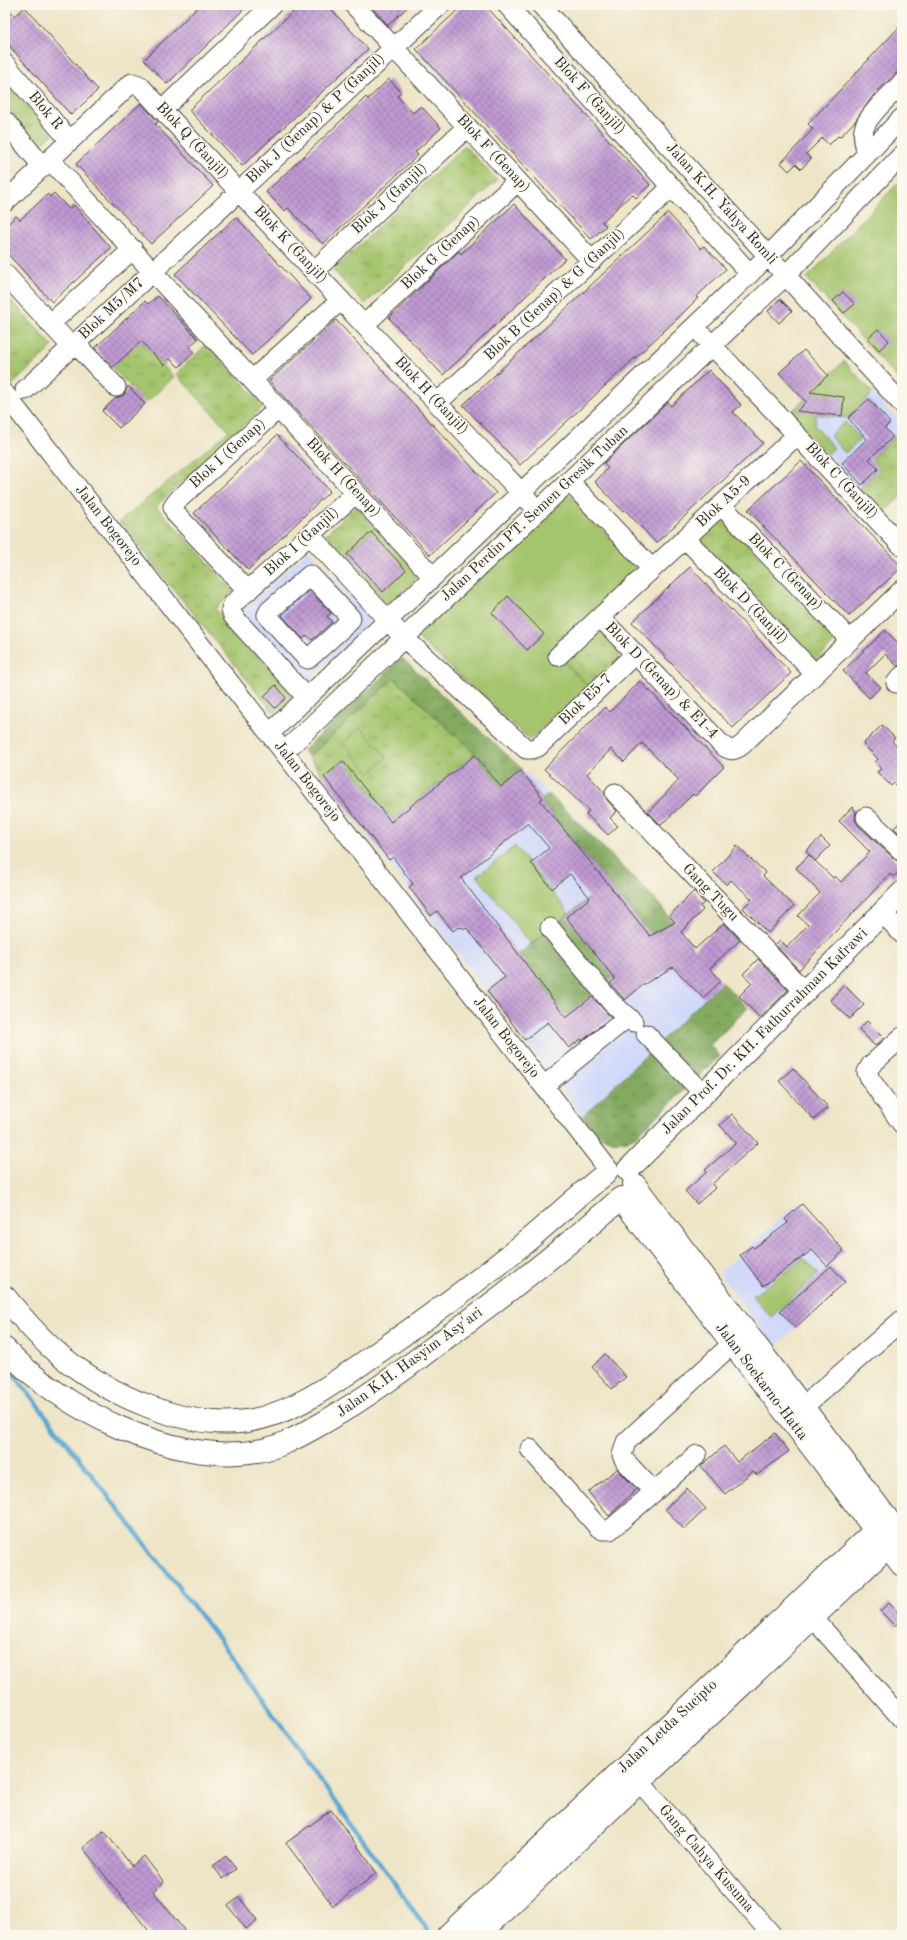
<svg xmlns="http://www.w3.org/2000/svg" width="907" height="1940" font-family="'Old Standard TT',serif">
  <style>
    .built { fill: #d1d9f9 }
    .grass { fill: url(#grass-tufts); stroke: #68784c }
    .forest { fill: url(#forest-crowns); stroke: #576a46 }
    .garden { fill: #a4c46d; stroke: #68784c }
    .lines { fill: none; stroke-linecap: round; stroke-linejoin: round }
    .stream { stroke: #56a7d1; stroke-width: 4.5 }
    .building { fill: url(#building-cross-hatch) }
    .minor-casing { stroke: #484742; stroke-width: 21 }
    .major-casing { stroke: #484742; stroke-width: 24 }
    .highway-casing { stroke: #484742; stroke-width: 24 }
    .minor { stroke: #fff; stroke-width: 19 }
    .major { stroke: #fff; stroke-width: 22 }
    .highway { stroke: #fff; stroke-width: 22 }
    .labels { text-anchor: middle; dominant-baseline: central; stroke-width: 3; stroke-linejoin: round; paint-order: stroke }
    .street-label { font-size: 15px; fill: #2b2b2b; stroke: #fbf7ec }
  </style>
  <defs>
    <pattern id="grass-tufts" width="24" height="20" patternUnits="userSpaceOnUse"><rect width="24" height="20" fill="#a4c46d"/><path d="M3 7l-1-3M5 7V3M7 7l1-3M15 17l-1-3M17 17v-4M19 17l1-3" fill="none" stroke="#869f5a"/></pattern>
    <pattern id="forest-crowns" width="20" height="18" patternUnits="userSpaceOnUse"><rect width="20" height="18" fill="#83aa60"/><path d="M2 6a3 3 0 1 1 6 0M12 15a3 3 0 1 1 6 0" fill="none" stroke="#6b8b4f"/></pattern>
    <pattern id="building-cross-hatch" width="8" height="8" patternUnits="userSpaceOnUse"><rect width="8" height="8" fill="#bf99d3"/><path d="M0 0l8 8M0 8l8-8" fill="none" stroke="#9b7dab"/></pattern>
  </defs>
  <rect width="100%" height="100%" fill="#fbf7ec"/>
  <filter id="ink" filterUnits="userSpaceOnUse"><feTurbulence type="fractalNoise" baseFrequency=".025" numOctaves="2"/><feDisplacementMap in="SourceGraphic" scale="8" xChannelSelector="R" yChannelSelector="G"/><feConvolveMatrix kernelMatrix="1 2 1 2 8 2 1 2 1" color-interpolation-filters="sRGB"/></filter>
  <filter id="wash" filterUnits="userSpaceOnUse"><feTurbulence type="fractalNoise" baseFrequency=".012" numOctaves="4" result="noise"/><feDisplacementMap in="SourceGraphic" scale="16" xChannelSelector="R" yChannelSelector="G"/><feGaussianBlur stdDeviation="0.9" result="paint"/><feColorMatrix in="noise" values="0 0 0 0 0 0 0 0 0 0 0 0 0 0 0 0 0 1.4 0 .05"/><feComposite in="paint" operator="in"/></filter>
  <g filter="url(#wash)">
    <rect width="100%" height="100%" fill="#eee5c7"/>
    <path class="built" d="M844,361L902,425V495L883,513L789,414Z
      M308,550L373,619L306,682L241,613Z
      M402,658L572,815L652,896L722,982L748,1008L710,1045L720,1056L642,1132L631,1139L613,1142L601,1137L592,1128L303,751Z
      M799,1201L846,1251L831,1265L847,1282L775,1347L719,1273Z"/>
    <path class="grass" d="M5,78L53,134L39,146L5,107Z
      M465,146L497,180L365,304L333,270Z
      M5,294L53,346L11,386L5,378Z
      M140,341L174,377L146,403L112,367Z
      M207,344L264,406L156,506L234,591L215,609L294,695L274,713L119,522L229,431L176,374Z
      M902,430V495L883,513L859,489L880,469L871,459Z
      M356,506L375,527L342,558L323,537Z
      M723,517L839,638L814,662L699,540Z
      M598,629L622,654L588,686L564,661Z
      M394,678L475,754L392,820L344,760L323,776L309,757Z"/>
    <path class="forest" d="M402,658L522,769L501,787L475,754L394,678L309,757L303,751Z
      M549,794L652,896L673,922L651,935L541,801Z
      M589,898L630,949L627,966L566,1016L519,954Z
      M722,982L748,1008L710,1045L720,1056L635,1137C611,1150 597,1134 582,1117Z"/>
    <path class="garden" d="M902,179V383L807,278Z
      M844,361L873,393L847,418L816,414L815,426L834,448L827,454L789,414Z
      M845,422L861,439L845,453L830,436Z
      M567,492L639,568L558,656L588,686L530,740L416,636Z
      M375,527L420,575L387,606L342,558Z
      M360,727L387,757L370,773L343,743Z
      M515,846L569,913L531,944L477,876Z
      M804,1258L818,1274L771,1317L753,1296Z"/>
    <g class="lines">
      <path class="stream" d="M5,1363L224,1646L431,1935"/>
    </g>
    <g id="blocks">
      <path class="building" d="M5,5L15,16L25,7L98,90L71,115L5,41Z
        M200,5H248L167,84L144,60Z
        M300,5H327L368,49L242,166L189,110Z
        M369,5H410L388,25Z
        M463,5H485L650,185L636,198L632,194L602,222L606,226L591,239L416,49Z
        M902,24V70L894,75L872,97L856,120L840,137L838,136L829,145L822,138L806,154L811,159L801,169L796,164L789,171L781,163L813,129L808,124Z
        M389,79L401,92L397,96L413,113L421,106L441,128L415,152L418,155L323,244L288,208L285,211L266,192L366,97L368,99Z
        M141,103L158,122L155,124L213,186L151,244L76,164Z
        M54,193L69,209L74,205L111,248L52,302L5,251V227L16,216L20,220L48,194L50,197Z
        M514,204L565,259L443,375L389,318L459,251L461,254Z
        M668,213L701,249L704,246L726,269L696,297L698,298L679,317L520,465L463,405Z
        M236,217L311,299L252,355L175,274Z
        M843,292L855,304L844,313L833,301Z
        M158,296L198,339L189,347L194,353L179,367L170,359L164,365L141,341L113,367L95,348L145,301L148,304Z
        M780,299L792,311L779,323L768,311Z
        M336,320L496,493L430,555L269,381Z
        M878,329L889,341L879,350L868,338Z
        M804,350L828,375L810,392L844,397L842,416L797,411L806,402L779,373Z
        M709,370L741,405L733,412L763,443L656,543L625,510L623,511L595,482L608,468L604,463L668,402L671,406Z
        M128,386L145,404L119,428L102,411L116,398L124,395Z
        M869,399L890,423L885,428L893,437L869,459L878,469L862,485L842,463L867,439L848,418Z
        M277,435L330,491L248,570L194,513Z
        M801,461L902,567L849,616L748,510Z
        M371,532L406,570L383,592L347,554Z
        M690,567L791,673L733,728L632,622Z
        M309,590L331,613L327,616L332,622L312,640L307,635L303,639L282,615Z
        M508,596L544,634L527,650L492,613Z
        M885,630L902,647V665L897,666L885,654L866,673L881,687L869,698L843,671Z
        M640,681L724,767L695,796L693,794L661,825L648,812L679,780L642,743L624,762L611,749L587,774L604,792L607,800L617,811L610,818L618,826L608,835L586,814L589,811L544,769L605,707L610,712Z
        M276,685L286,698L275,708L264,696Z
        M882,725L895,738L892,741L902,752V791L894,783L891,786L877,772L881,769L875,762L878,759L863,744Z
        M475,755L501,787L521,771L543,798L540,800L650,936L675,922L669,916L694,891L704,903L700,906L703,910L681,932L695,949L724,923L740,940L710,968L721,981L703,998L673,967L643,985L625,1000L610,983L615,979L566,917L590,898L570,874L552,889L531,863L549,848L528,823L461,878L566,1017L592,997L611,1017L582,1041L581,1039L569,1048L548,1022L525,1040L487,991L505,977L468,929L458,927L453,931L437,911L431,916L409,887L413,884L393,857L389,860L324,777L343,761L391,822Z
        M852,807L856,812L855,820L858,825L894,859L902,862V868L893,877L890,874L799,970L775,945L780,940L787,947L808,925L798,916L820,893L796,868L809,855L833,878L835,876L841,882L868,854L870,852L839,821Z
        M902,820V836L894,828Z
        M821,837L830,846L815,861L806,851Z
        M737,846L766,873L763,876L794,906L768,933L743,908L752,899L731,880L727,885L713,872Z
        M758,959L788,990L760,1018L739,996L752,983L743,974Z
        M844,985L864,1005L850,1019L830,1000Z
        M867,1021L884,1038L875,1046L859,1029Z
        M793,1068L828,1107L814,1120L779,1081Z
        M732,1114L758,1143L712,1184L715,1188L697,1204L685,1191L707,1172L705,1170L736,1143L720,1125Z
        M802,1204L844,1251L827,1266L812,1250L763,1286L740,1255L752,1246L754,1248L788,1223L785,1219Z
        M831,1266L845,1282L795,1328L780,1311Z
        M605,1354L626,1377L612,1389L592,1367Z
        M775,1433L789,1451L757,1475L753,1471L725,1494L701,1466L724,1446L737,1462Z
        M617,1469L637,1489L609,1516L588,1492Z
        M687,1488L706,1509L684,1529L665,1509Z
        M889,1603L902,1617V1619L895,1626L880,1611Z
        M331,1810L377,1873L333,1906L286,1843Z
        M104,1831L132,1866L144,1856L164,1882L153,1891L188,1935H152L83,1848Z
        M226,1856L236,1869L223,1879L213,1866Z
        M239,1897L257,1920L246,1929L228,1906Z"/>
    </g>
  </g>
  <g filter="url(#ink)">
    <use href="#blocks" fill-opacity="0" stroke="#484742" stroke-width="1"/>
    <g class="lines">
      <defs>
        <path id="minor" d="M354,5L592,261
          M507,5L750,274
          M541,5L902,404
          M5,64L70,141
          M162,110L272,5
          M5,121L43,167
          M867,154C865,146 862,137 864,129C867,115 892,94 902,83
          M50,160L433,577
          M5,202L128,86L132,83L139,85L530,502
          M314,271L467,127
          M5,274L71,346
          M50,324L133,249
          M364,325L518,181
          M703,336L902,546
          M75,343L116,387
          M252,380L341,300
          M25,390L440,5
          M5,394L609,1170
          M437,403L672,187
          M569,481L652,569
          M721,505L850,640
          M310,535L404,638L526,749H532L538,747L635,654
          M685,538L815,674
          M310,575L351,618L350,621L308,659L305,657L267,615L269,611Z
          M248,591L176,514L173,507L178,500L279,408
          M600,617L722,745C729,751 735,751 742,745L902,590
          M558,656L797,435
          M896,683L902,676
          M307,698L233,616L231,609L233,604L356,493
          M269,734L768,256L902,118
          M284,752L786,275L902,155
          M615,793L805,992
          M866,817L902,851
          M883,913L902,934
          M550,928L611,1002L633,1022
          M646,1034L704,1094
          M902,1037L871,1065L867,1072L870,1079L902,1124
          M544,1086L628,1017
          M803,1407L902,1320
          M530,1449L598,1527L603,1530H610L654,1492L625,1461L622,1455L626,1442L732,1344
          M654,1492L697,1455
          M813,1618L902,1719
          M640,1782L772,1935"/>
        <path id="major" d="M628,1170L902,893
          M448,1935L887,1519
          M478,1935L900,1535"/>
        <path id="highway" d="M634,1184L902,1538
          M5,1297C22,1318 41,1340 62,1357C110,1395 185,1430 247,1421C295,1414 338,1380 377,1353C429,1317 480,1280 528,1240C554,1218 579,1195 605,1174
          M5,1349C61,1409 174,1466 257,1451C278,1448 296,1438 314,1428C357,1404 396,1376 435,1346C499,1299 562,1251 621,1198L902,1565"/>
      </defs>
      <use href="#minor" class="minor-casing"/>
      <use href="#major" class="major-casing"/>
      <use href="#highway" class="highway-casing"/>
      <use href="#minor" class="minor"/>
      <use href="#major" class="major"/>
      <use href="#highway" class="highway"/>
    </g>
  </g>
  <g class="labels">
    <g class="street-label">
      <text transform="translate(589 96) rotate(48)">Blok F (Ganjil)</text>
      <text transform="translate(45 111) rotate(50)">Blok R</text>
      <text transform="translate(316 119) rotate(-43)">Blok J (Genap) &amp; P (Ganjil)</text>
      <text transform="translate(192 141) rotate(47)">Blok Q (Ganjil)</text>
      <text transform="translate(493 154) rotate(47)">Blok F (Genap)</text>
      <text transform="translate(390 199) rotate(-43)">Blok J (Ganjil)</text>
      <text transform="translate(721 204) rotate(48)">Jalan K.H. Yahya Romli</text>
      <text transform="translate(290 245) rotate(47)">Blok K (Ganjil)</text>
      <text transform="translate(441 253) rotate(-43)">Blok G (Genap)</text>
      <text transform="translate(555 295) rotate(-43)">Blok B (Genap) &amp; G (Ganjil)</text>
      <text transform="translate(112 309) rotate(-43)">Blok M5/M7</text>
      <text transform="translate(431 396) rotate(47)">Blok H (Ganjil)</text>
      <text transform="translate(228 454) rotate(-42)">Blok I (Genap)</text>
      <text transform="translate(343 478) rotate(47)">Blok H (Genap)</text>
      <text transform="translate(841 481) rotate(47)">Blok C (Ganjil)</text>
      <text transform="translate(724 502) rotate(-43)">Blok A5-9</text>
      <text transform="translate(535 514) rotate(-43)">Jalan Perdin PT. Semen Gresik Tuban</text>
      <text transform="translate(108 526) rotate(52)">Jalan Bogorejo</text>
      <text transform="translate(302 542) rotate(-42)">Blok I (Ganjil)</text>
      <text transform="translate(785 572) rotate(46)">Blok C (Genap)</text>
      <text transform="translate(750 606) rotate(46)">Blok D (Ganjil)</text>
      <text transform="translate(661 681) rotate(46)">Blok D (Genap) &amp; E1-4</text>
      <text transform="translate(586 700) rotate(-44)">Blok E5-7</text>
      <text transform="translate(307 782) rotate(52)">Jalan Bogorejo</text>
      <text transform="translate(710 893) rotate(46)">Gang Tugu</text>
      <text transform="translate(765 1032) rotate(-45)">Jalan Prof. Dr. KH. Fathurrahman Kafrawi</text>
      <text transform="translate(506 1038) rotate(52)">Jalan Bogorejo</text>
      <text transform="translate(410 1363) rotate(-36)">Jalan K.H. Hasyim Asy'ari</text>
      <text transform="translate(761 1382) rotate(53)">Jalan Soekarno-Hatta</text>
      <text transform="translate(668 1727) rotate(-43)">Jalan Letda Sucipto</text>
      <text transform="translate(706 1859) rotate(49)">Gang Cahya Kusuma</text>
    </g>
  </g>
  <rect width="907" height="1940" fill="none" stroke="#fbf7ec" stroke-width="20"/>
</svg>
